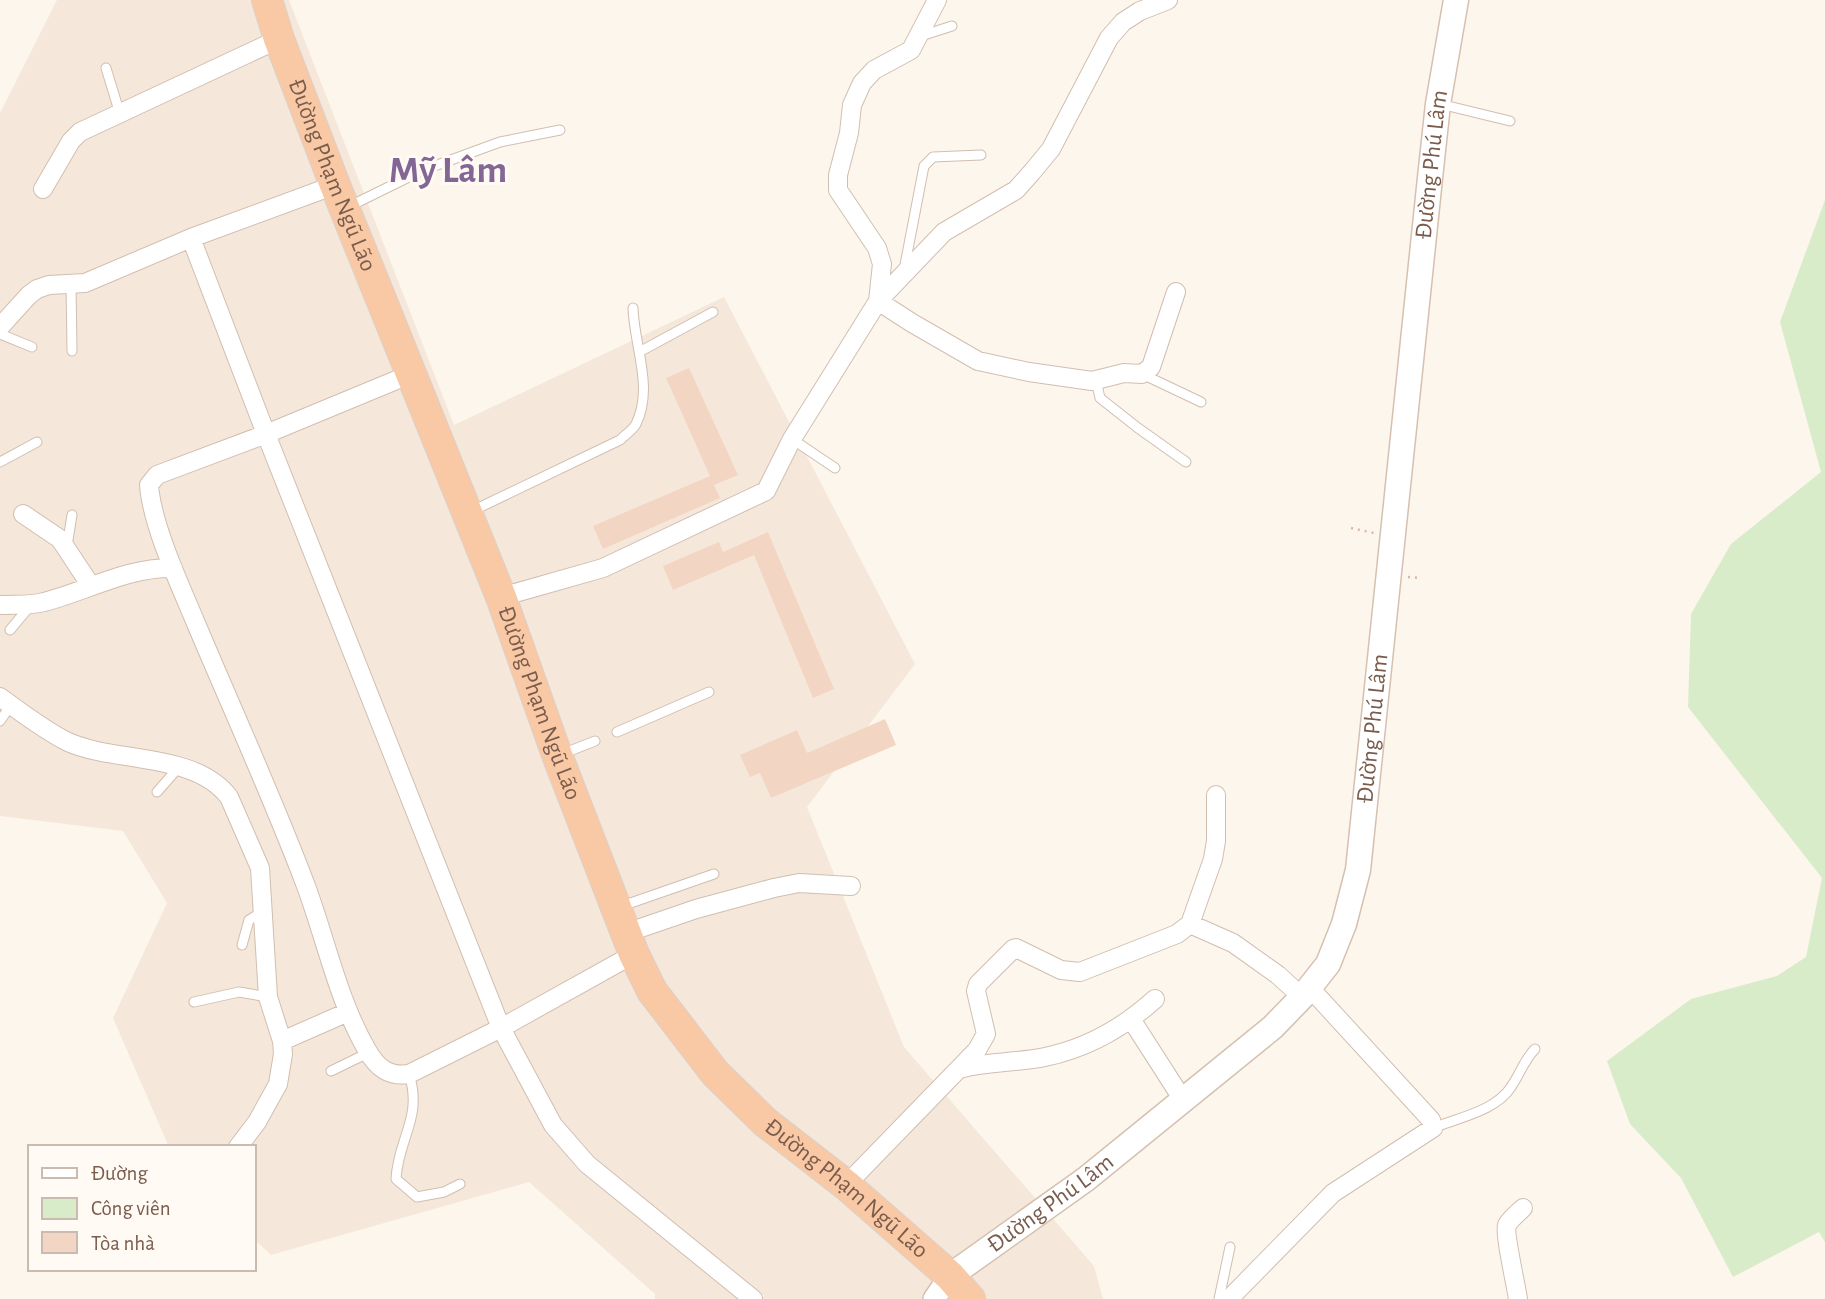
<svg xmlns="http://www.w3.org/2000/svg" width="1825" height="1299" font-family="'Alegreya Sans',sans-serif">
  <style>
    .residential { fill: #f5e8da }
    .green { fill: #d8ecc9 }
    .building { fill: #f3d5c3 }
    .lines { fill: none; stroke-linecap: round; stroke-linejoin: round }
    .service-casing { stroke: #d1beb0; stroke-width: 11 }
    .minor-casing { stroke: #d1beb0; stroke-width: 20 }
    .tertiary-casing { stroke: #d1beb0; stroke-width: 24 }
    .secondary-casing { stroke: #d6c0b0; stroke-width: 27 }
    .trunk-casing { stroke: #dad1cd; stroke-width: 32 }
    .path { stroke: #d9b8a5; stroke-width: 2.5; stroke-dasharray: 2 5; stroke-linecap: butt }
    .service { stroke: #fff; stroke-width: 9 }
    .minor { stroke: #fff; stroke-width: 18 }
    .tertiary { stroke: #fff; stroke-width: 21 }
    .secondary { stroke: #fff; stroke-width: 24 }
    .trunk { stroke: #f9c8a4; stroke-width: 30 }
    .labels { text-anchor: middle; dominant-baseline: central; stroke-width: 6; stroke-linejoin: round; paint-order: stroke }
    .street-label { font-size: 24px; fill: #7a5c4d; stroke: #fffaf3 }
    .town-label { font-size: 38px; font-weight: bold; fill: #846695; stroke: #fffaf3 }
  </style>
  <rect width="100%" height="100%" fill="#fdf6ec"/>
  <path class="residential" d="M57,0H289L454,425L724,297L915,664L807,807L904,1047L1094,1266L1103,1299H655V1294L529,1182L271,1255L254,1239V1147H169L113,1018L167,903L123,831L0,816V113Z"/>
  <path class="green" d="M1825,200V1242L1819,1232L1733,1277L1681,1178L1630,1124L1607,1061L1691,999L1777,976L1806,957L1822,878L1688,707L1691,614L1731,544L1821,472L1780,322Z"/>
  <path class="building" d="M689,368L738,475L714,485L666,378Z
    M710,476L720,498L603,549L593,526Z
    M768,532L834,689L813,698L754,555L673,590L663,566L719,542L723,552Z
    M885,719L896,745L771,798L760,773L750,777L740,755L797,730L807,753Z"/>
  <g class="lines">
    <defs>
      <path id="service" d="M921,36L952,26
        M106,68L120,114
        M1440,104L1510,121
        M350,206L421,171L500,142L560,130
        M904,270L924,166L933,157L981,155
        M71,285L72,351
        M0,334L32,347
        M641,351L713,312
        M1142,374L1201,402
        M1100,380L1097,385L1100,398L1138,428L1186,462
        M792,439L835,468
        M0,462L37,442
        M470,512L620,440C625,435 633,430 636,424C654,387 634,346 633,308
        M67,546L72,515
        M10,630L30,606
        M0,721L11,705
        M617,732L709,692
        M562,754L595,741
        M157,792L179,767
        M619,907L714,874
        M242,945L249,920L262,912
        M194,1002L239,992L268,997
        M331,1071L368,1053
        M409,1074C423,1118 398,1138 396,1179L417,1197L444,1192L460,1184
        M1433,1128C1457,1118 1496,1111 1511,1087C1520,1074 1524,1060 1535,1049
        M1219,1299L1230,1247"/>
      <path id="minor" d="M937,0L911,50L874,70L862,83L852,105L849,133L838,175V190L877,248L882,264L878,301L912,323L978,361L1029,372L1092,381L1124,373L1142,374L1151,367L1176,292
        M43,189L71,141L80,132L279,39
        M191,238L266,434L501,1028L553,1125L587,1164L753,1299
        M0,327L29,295L37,289L49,285L85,283L191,238L335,185
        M411,374L266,434L157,475L149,485C152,525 179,583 195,621C232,709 272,796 306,886C326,940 338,1000 367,1050C377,1068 389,1077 409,1074L501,1028L634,954
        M23,514L60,539L91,586
        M501,597L603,568L766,491L792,439L878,301L944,232L1016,190L1032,172L1051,149L1109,38L1123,22L1140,11L1168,0
        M0,605C15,604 30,606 44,602C87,591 128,567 173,568
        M0,697C22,713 44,730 68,742C115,763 195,752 229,797L260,868L268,997L282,1041L283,1054L278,1084L257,1122L238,1147
        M1190,924L1233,943L1278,975L1302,997
        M626,933L696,909L774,888L799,883L851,886
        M1131,1019L1183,1100
        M282,1041L348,1012
        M959,1069C989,1061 1016,1063 1045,1057C1088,1048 1123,1028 1155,999
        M846,1185L977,1050L986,1034L976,991L978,984L1013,949L1016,948L1061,970L1080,972L1177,934L1190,924L1213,859L1216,841V795
        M1229,1299L1333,1193L1433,1128L1431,1120L1310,988
        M1518,1299C1516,1285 1504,1233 1507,1225C1511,1218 1518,1213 1523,1208"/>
      <path id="tertiary" d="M934,1299L950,1276"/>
      <g id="secondary">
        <path id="s1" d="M950,1276L1086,1179L1273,1027L1302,997L1328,964L1344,924L1358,870L1430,178L1438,104L1456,0"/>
      </g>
      <g id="trunk">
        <path id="s2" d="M267,0L279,39L335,185L501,597L557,755L634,954L652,991L715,1073L765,1122L846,1185L950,1276L970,1299"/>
      </g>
    </defs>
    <use href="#service" class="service-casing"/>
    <use href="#minor" class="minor-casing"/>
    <use href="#tertiary" class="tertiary-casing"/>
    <use href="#secondary" class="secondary-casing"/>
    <use href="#trunk" class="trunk-casing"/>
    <path class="path" d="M1351,528L1374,533
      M1408,577L1420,578"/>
    <use href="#service" class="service"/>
    <use href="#minor" class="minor"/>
    <use href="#tertiary" class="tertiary"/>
    <use href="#secondary" class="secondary"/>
    <use href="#trunk" class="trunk"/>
  </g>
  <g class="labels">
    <g class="street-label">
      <text stroke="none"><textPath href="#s1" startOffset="1300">Đường Phú Lâm</textPath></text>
      <text stroke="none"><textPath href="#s2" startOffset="187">Đường Phạm Ngũ Lão</textPath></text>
      <text stroke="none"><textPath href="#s2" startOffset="754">Đường Phạm Ngũ Lão</textPath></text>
      <text stroke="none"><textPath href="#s1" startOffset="733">Đường Phú Lâm</textPath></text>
      <text stroke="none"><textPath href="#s2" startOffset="1342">Đường Phạm Ngũ Lão</textPath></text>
      <text stroke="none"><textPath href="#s1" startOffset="124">Đường Phú Lâm</textPath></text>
    </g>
    <g class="town-label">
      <text x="448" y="171">Mỹ Lâm</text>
    </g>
  </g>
  <rect x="28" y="1145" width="228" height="126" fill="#fffaf3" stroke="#cabbb1" stroke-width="2"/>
  <rect x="42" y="1168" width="35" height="10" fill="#ffffff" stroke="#cabbb1" stroke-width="2"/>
  <text x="91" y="1180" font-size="21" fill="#7a5c4d">Đường</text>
  <rect x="42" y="1198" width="35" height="21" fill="#d8ecc9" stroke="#cabbb1" stroke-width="2"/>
  <text x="91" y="1215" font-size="21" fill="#7a5c4d">Công viên</text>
  <rect x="42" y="1232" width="35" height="21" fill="#f3d5c3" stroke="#cabbb1" stroke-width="2"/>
  <text x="91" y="1250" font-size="21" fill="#7a5c4d">Tòa nhà</text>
</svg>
